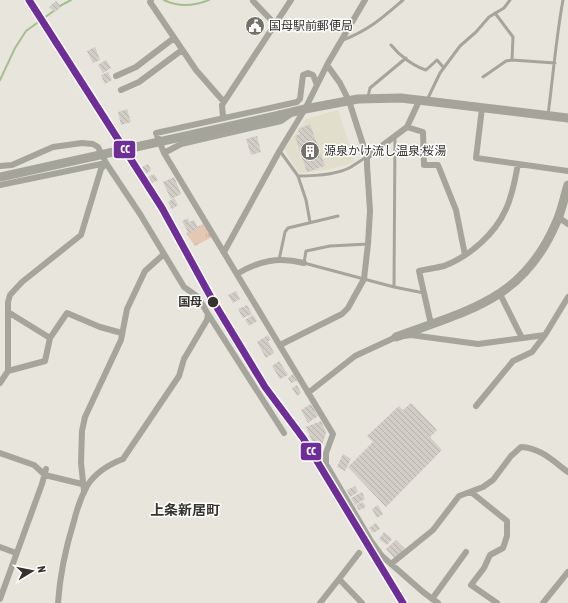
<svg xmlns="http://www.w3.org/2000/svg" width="568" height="603" font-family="'Asap Condensed','Noto Sans JP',sans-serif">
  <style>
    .built { fill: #e2decc }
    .grass { fill: url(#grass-tufts) }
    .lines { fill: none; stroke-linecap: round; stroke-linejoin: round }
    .stream { stroke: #a4bf8b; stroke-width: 2 }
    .building { fill: url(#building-back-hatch) }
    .lane { stroke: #a6a59b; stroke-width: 3 }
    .street { stroke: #a6a59b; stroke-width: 6 }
    .secondary { stroke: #a4a498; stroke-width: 9 }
    .secondary-bridge { stroke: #a4a498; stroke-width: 9 }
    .rail-1-casing { stroke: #fff; stroke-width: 10 }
    .rail-1 { stroke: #6f2d98; stroke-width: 7 }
    .stop-dot { fill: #35332d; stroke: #fff; stroke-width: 1.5 }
    .labels { text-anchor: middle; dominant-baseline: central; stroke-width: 3; stroke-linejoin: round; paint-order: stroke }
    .poi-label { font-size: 12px; fill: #35332d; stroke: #fff; text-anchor: start }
    .stop-label { font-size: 12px; font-weight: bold; fill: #35332d; stroke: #fff; text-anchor: end }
    .quarter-label { font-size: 14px; font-weight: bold; fill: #35332d; stroke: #fff }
    .line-badge { stroke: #fff; stroke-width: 1.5 }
    .badge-label { font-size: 11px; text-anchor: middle; font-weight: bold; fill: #fff }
  </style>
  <defs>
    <pattern id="grass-tufts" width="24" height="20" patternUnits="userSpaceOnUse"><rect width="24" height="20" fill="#e5c8b3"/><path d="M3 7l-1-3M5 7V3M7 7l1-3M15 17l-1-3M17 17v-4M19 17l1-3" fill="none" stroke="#c5ac9a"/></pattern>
    <pattern id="building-back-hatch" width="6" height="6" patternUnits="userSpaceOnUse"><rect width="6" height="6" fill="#d2cec7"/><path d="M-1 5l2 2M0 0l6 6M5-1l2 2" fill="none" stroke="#b5b1ab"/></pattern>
  </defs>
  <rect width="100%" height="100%" fill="#e8e5dc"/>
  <path class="built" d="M338,110L355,161L349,164L327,170L299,173L284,149L306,119Z"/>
  <path class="grass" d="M203,224L212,237L195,246L186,233Z"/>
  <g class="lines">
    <path class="stream" d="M164,0C178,7 194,6 209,0
      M58,7L71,0
      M0,80L15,48L26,31L55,10"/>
  </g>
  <path class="building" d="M56,1L61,7L55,12L49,7Z
    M95,47L100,60L93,63L87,51Z
    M106,60L111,68L103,73L98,65Z
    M108,72L112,80L105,84L101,75Z
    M127,109L131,122L121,125L118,112Z
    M310,124L325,166L307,172L295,136L300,134L298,129Z
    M257,136L261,152L251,155L246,139Z
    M148,164L151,170L146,174L142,167Z
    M154,174L158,180L152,183L148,177Z
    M174,177L181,194L171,199L163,182Z
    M174,198L178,205L172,209L168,202Z
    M188,218L189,222L194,220L198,228L189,234L182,221Z
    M236,291L240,299L233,303L228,295Z
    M247,305L252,314L243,318L238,309Z
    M253,315L257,321L249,326L245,320Z
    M268,335L271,340L268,341L274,353L266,358L257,342Z
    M279,361L288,375L280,379L272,366Z
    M293,374L297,381L291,383L288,378Z
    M297,385L301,393L297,396L292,388Z
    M411,403L437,430L430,437L442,450L386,507L348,467L373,442L367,436L399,406L403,410Z
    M311,404L318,416L308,423L301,410Z
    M321,421L326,432L319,457L306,427Z
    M343,454L351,459L345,471L337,467Z
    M355,486L358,492L350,497L347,490Z
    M362,492L365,499L355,505L351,498Z
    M363,502L366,507L359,510L356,505Z
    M378,505L383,514L377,518L372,509Z
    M376,523L380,529L373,533L369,528Z
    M384,532L392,539L387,545L379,539Z
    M396,540L405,549L395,559L386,549Z"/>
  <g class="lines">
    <path class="lane" d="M495,13L513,37L512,60
      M343,40C369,30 382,18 403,0
      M391,45C399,55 413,66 426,70L437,60L444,68
      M483,77L506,61L512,60L555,63
      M368,97L370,88L406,58
      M427,100L440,73L460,46L476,32L489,17L504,8L510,0
      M548,115C553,77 556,38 563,0
      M280,151L298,176C314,176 337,175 351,167C356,164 361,160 367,157
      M298,176L306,200L310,222
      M368,244L330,246L306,251L304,263L394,287L424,293
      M279,260L285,232L288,228L338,216
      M394,287L395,136"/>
    <path class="street" d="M151,0L150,2L196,70L224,102
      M253,1L275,24
      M116,76L136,67L174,38
      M317,85L313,75L308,73L303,75L300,99L297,102L156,133L164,153L333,434L326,453V464L371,541L382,556L423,592L438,603
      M121,90L139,82L182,50
      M482,108L476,158L568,171
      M223,117L222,105L291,0
      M407,127L423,132L424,165H438L456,210L465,255
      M164,153L181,144L281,121L291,114
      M367,157L407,127L420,99
      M0,166L12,165L53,147L82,143L93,144L98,147L106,163L140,214L184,287L198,297L208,314L207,320L184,359L179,376L123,459C110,464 95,473 87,486C81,497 77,509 74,521C65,550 60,573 58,603
      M0,185L106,163
      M558,217L568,224
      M224,252L280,150L305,109L328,63L365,0
      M237,274C260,260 279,257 304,263
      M500,294L522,338
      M8,312L50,338
      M208,314L284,433
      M431,324L419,271C427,269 436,268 444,266C470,256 495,234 506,209C513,194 515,179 518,164
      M280,345L342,314L348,308L364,279L368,244L370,211L367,165V157L349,101L340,83L327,65
      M8,371L45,361L50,338L67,313L100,327L122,333
      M0,383L8,371V302L10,295L22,282L81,235L101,169L106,163
      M308,393L355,356L396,337L411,335L478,344L545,335
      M476,406L513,361L532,352L545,335L568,297
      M0,453L34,465L45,475L86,485
      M84,491L81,463L82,431L85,417L121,340L127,309L145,271L164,254
      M471,492L507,521V536L503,548L490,555L484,568L471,585L497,603
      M0,547L16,553
      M391,564L433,530L459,496L483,487L493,480L511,456L521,447C541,448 553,461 568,472
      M339,579L359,553
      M0,599L42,484L46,469
      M432,599L466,552
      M320,603L339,579L362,603
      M543,603L568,572"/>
    <path class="secondary" d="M280,115L305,109L358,99L401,98L568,118
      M396,337C469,310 523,300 556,223C562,211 564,197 568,185"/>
    <path class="secondary-bridge" d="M0,177L280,115"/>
    <defs>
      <path id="rail-1" d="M29,0L162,208L213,301L265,387L303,438L403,603"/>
    </defs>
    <use href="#rail-1" class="rail-1-casing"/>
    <use href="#rail-1" class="rail-1"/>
  </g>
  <defs>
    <symbol id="civic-disc" viewBox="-11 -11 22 22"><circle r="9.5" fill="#74716a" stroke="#fff"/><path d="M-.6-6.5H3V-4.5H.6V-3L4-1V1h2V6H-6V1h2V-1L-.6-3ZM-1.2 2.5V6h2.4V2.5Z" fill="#fff"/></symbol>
    <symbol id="building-disc" viewBox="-11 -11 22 22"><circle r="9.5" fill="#74716a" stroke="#fff"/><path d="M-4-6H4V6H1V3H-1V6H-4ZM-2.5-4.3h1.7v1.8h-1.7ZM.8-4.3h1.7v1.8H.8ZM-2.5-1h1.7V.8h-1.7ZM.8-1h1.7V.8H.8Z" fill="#fff"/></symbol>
  </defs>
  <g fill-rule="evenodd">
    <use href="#civic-disc" x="244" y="15" width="22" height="22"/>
    <use href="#building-disc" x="299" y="140" width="22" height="22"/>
  </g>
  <circle class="stop-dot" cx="213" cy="302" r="6"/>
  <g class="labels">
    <g class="poi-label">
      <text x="269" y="26">国母駅前郵便局</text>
      <text x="324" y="151">源泉かけ流し温泉;桜湯</text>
    </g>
    <g class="stop-label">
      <text x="202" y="302">国母</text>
    </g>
    <g class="quarter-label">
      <text x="185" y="510">上条新居町</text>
    </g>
  </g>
  <g class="line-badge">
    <rect x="113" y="140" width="23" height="19" rx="4" fill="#6f2d98"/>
    <rect x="300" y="442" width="22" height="19" rx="4" fill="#6f2d98"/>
  </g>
  <g class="badge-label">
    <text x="125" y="153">CC</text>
    <text x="311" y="455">CC</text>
  </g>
  <g transform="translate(32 571) rotate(80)" stroke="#ffffff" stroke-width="3" paint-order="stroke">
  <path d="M0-3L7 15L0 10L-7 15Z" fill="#35332d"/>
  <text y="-6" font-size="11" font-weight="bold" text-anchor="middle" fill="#35332d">N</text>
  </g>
</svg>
